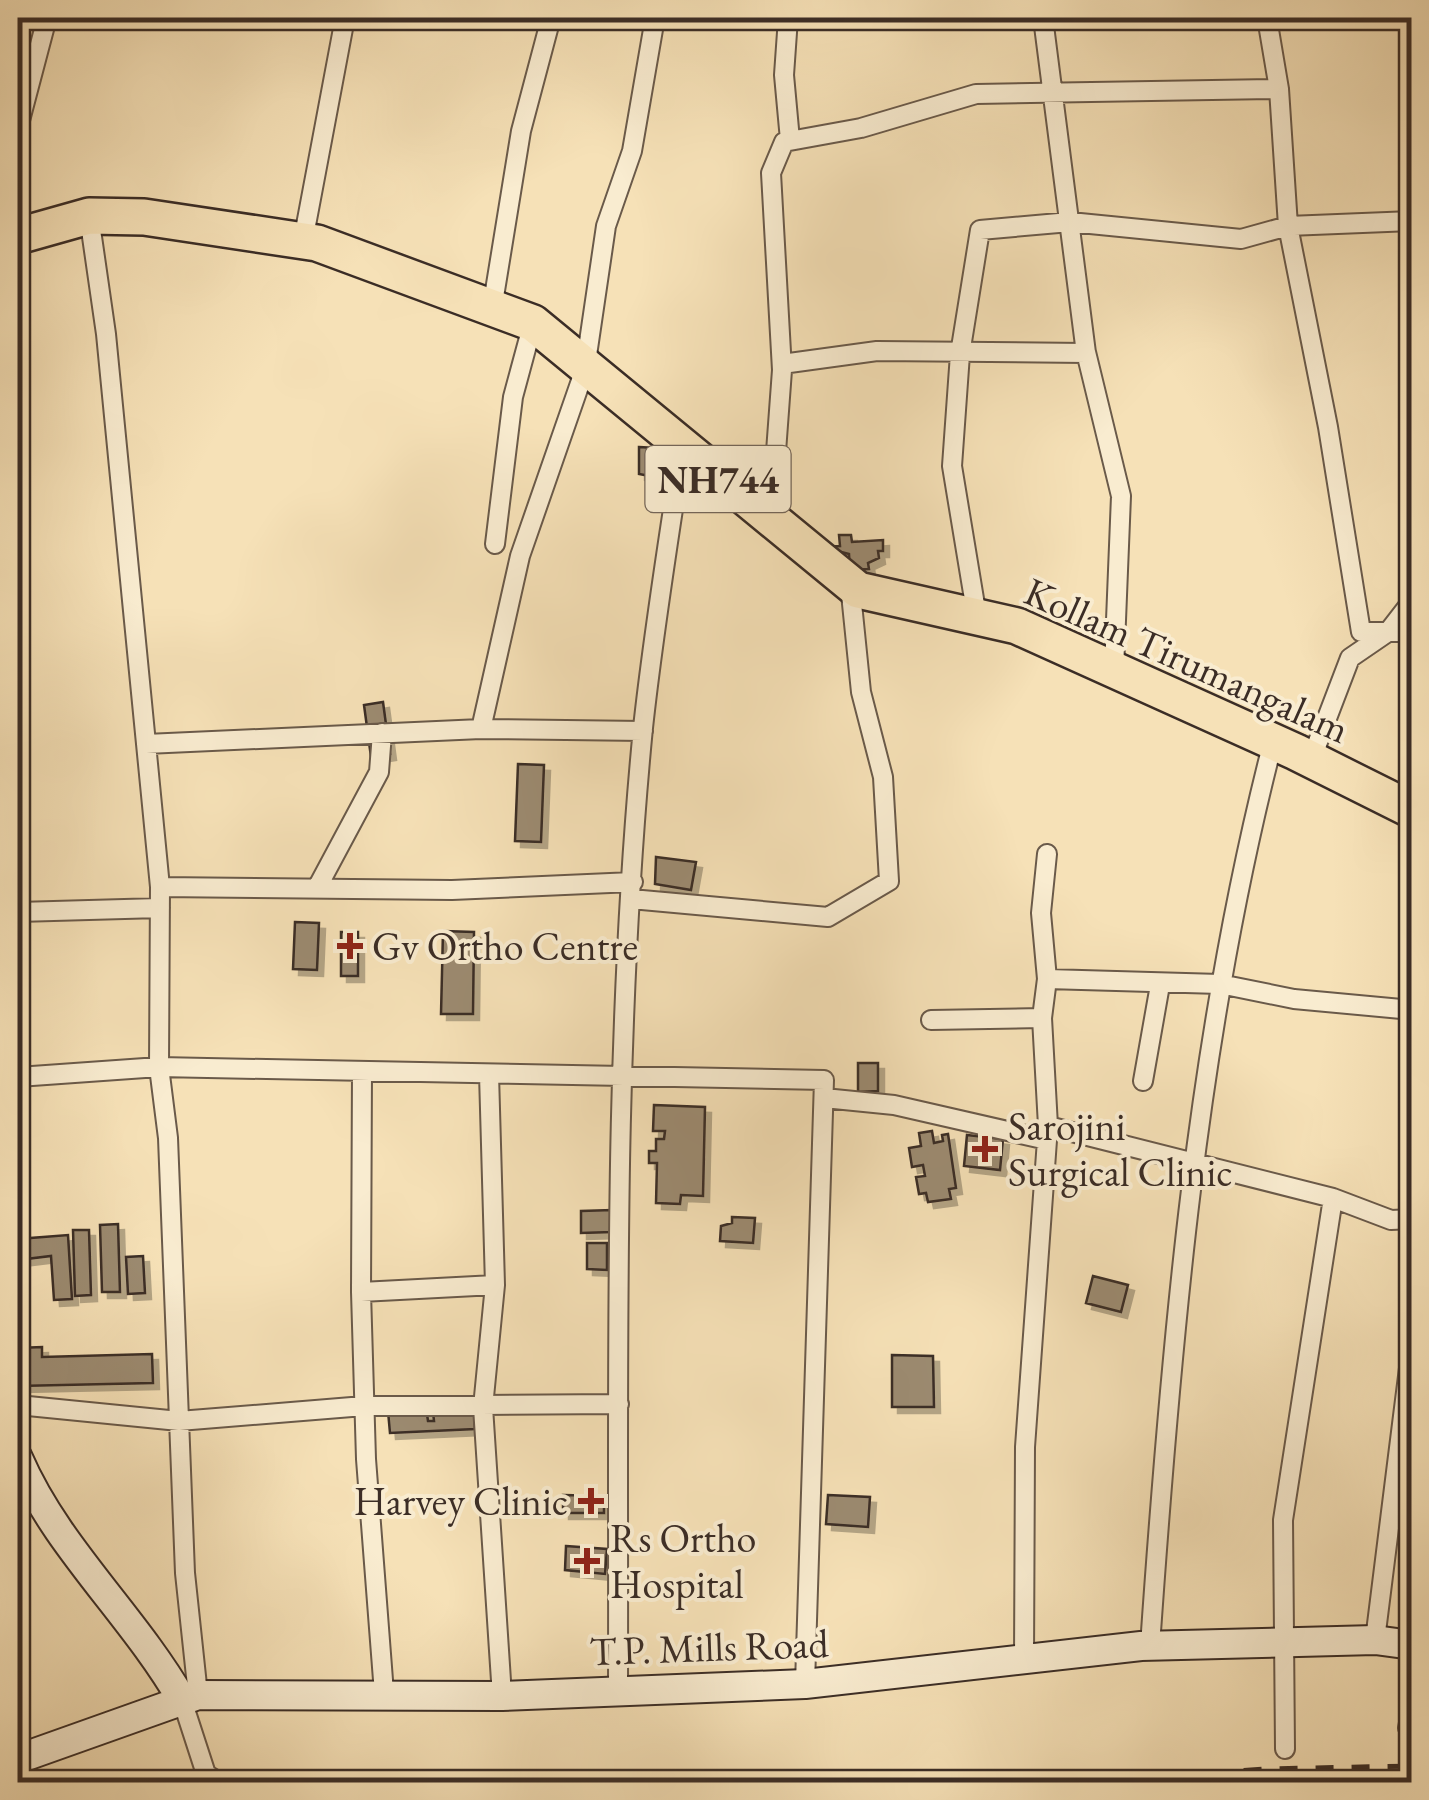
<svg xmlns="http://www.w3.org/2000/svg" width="1429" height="1800" font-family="'EB Garamond',serif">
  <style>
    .building { fill: #9c8b71; stroke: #3b2d26; stroke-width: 2.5; filter: url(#shadow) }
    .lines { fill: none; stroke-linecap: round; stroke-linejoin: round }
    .street-casing { stroke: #6a5a4a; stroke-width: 22 }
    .secondary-casing { stroke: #3b2d26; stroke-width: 32 }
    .highway-casing { stroke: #3b2d26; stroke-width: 40 }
    .street { stroke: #f9ecd0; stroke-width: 18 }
    .secondary { stroke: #f9ecd0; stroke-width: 28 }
    .highway { stroke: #f6e1b7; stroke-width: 35 }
    .rail { stroke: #3b2d26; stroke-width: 5; stroke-dasharray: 18 18; stroke-linecap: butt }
    .poi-dot { fill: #8f2418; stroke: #f9ecd0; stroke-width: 4 }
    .labels { text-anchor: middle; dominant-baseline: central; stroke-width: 8; stroke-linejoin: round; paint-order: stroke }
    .shield { fill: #f9ecd0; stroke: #746659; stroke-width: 2.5 }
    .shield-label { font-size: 38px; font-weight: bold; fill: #3b2d26 }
    .street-label { font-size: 40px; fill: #3b2d26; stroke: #f9ecd0 }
    .poi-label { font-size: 40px; fill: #3b2d26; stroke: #f9ecd0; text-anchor: start }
  </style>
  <defs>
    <filter id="shadow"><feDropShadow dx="6" dy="6" stdDeviation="0" flood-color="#0004"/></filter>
  </defs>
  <rect width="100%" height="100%" fill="#f6e1b7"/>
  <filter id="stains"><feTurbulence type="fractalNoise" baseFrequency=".002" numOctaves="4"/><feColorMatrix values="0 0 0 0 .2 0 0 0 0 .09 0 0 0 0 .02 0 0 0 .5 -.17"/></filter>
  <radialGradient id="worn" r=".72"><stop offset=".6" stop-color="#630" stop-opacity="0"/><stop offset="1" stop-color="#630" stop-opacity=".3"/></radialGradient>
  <path class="building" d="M639,447L656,448L663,458L660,478L639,474Z
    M839,535H851L852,542L883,540V551H878L879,558L868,563L869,569L850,570L849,554L822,547L840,546Z
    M383,702L390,754L371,757L364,705Z
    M518,764L544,765L541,842L515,841Z
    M656,857L696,862L691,890L655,884Z
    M295,922L319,923L317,970L293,969Z
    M443,931L474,932L473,1014H441Z
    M341,932H358V976H341Z
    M858,1063H878V1091L858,1092Z
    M654,1105L705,1107L703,1196L681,1195L680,1204L656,1203L657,1163H649V1151H656V1139H664L665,1131H653Z
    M932,1131L934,1143L943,1141L942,1135L948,1134L956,1188L949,1189L951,1199L928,1202L926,1193L919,1194L916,1177L925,1176L923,1165L912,1167L909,1148L921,1146L919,1133Z
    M967,1135L1003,1139L1000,1170L964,1166Z
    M612,1210V1232L581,1233V1211Z
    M732,1217L755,1218L753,1243L720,1241L721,1226L732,1223Z
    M118,1224L120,1292H102L100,1225Z
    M73,1230H89L91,1295L75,1296Z
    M68,1235L72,1299L54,1300L51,1256L18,1260V1239Z
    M587,1243H607V1270L587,1269Z
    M143,1256L145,1293L128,1294L126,1257Z
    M1093,1276L1128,1285L1121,1312L1086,1303Z
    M42,1347V1357L152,1354L153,1383L18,1386V1348Z
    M892,1355L933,1356L934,1407H892Z
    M426,1407L428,1421H434L433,1412L474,1409L475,1429L390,1433L388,1411Z
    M563,1495L604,1496V1513H563Z
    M828,1495L870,1497L868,1527L826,1524Z
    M566,1546L607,1549L605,1574L565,1570Z"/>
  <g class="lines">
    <defs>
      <path id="street" d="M788,18L784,75L790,140
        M1267,18L1279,89L1288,226L1328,427L1361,632H1412
        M18,128L47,18
        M89,216L106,334L160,887L159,1067L168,1138L185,1573L198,1695
        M303,241L345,18
        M492,309L521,131L551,18
        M1085,348L1121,496L1114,670
        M782,364L877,351L1086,353L1043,18
        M771,520L782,370L771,173L784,142L861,128L976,94L1279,89
        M495,544L513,397L533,323
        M977,617L952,466L960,354L980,230L1070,222L1241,239L1288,226L1412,221
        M481,729L520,556L585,369L606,226L632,151L655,18
        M146,744L481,729L643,731
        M1311,760L1350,658L1388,632L1412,601
        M1047,854L1041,913L1047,979L1042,1018L1048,1126
        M318,886L379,772L382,733
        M160,887L452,890L633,882
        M631,899L828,917L889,881L883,777L861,692L850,584
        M18,912L160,908
        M1047,979L1220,984L1294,999L1412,1010
        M931,1020L1042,1018
        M362,1072L361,1292L495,1285L489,1074
        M18,1077L159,1067L824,1080L805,1684
        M1143,1081L1160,985
        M824,1098L894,1105L1047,1140
        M1333,1198L1391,1220L1412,1219
        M495,1285L483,1407L502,1696
        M361,1292L366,1459L384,1693
        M18,1405L179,1421L364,1406L619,1404
        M1375,1640L1412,1344
        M1150,1646C1171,1344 1197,1036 1273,742
        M1024,1659L1025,1447L1048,1126L1333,1198L1283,1520L1285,1749
        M618,1690C619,1369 612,1047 643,728C653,635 668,543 682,450
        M182,1700L206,1774L219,1782
        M1408,1728L1412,1708"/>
      <path id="secondary" d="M18,1458C57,1548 133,1615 182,1700
        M18,1759L198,1695L502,1696L805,1684L1141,1646L1375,1640L1412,1645"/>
      <path id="highway" d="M18,236L89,216L144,217L317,243L533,323L858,590L1017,626L1296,752L1412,810"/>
    </defs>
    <use href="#street" class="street-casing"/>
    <use href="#secondary" class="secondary-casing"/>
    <use href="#highway" class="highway-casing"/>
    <use href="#street" class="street"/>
    <use href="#secondary" class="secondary"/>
    <use href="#highway" class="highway"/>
    <path class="rail" d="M1064,1782L1266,1769L1412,1766"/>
  </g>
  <g class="poi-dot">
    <path d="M345 931h10v10h10v10h-10v10h-10v-10h-10v-10h10z"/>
    <path d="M980 1134h10v10h10v10h-10v10h-10v-10h-10v-10h10z"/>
    <path d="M586 1486h10v10h10v10h-10v10h-10v-10h-10v-10h10z"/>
    <path d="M582 1546h10v10h10v10h-10v10h-10v-10h-10v-10h10z"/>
  </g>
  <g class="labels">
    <rect class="shield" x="645.5" y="446" width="145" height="66" rx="8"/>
    <g class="shield-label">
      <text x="718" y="479">NH744</text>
    </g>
    <g class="street-label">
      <text transform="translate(1187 660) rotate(24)">Kollam Tirumangalam</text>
      <text transform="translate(709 1647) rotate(-2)">T.P. Mills Road</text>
    </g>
    <g class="poi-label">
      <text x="372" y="946">Gv Ortho Centre</text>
      <text x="1008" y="1126">Sarojini<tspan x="1008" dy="46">Surgical Clinic</tspan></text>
      <text x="568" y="1501" text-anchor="end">Harvey Clinic</text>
      <text x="610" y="1538">Rs Ortho<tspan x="610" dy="46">Hospital</tspan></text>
    </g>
  </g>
  <rect width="1429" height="1800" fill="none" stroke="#f6e1b7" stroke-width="60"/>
  <rect x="20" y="20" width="1389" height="1760" fill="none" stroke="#3b2d26" stroke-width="5"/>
  <rect x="30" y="30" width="1369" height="1740" fill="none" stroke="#3b2d26" stroke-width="2.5"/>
  <rect width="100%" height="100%" filter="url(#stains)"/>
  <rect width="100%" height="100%" fill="url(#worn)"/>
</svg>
